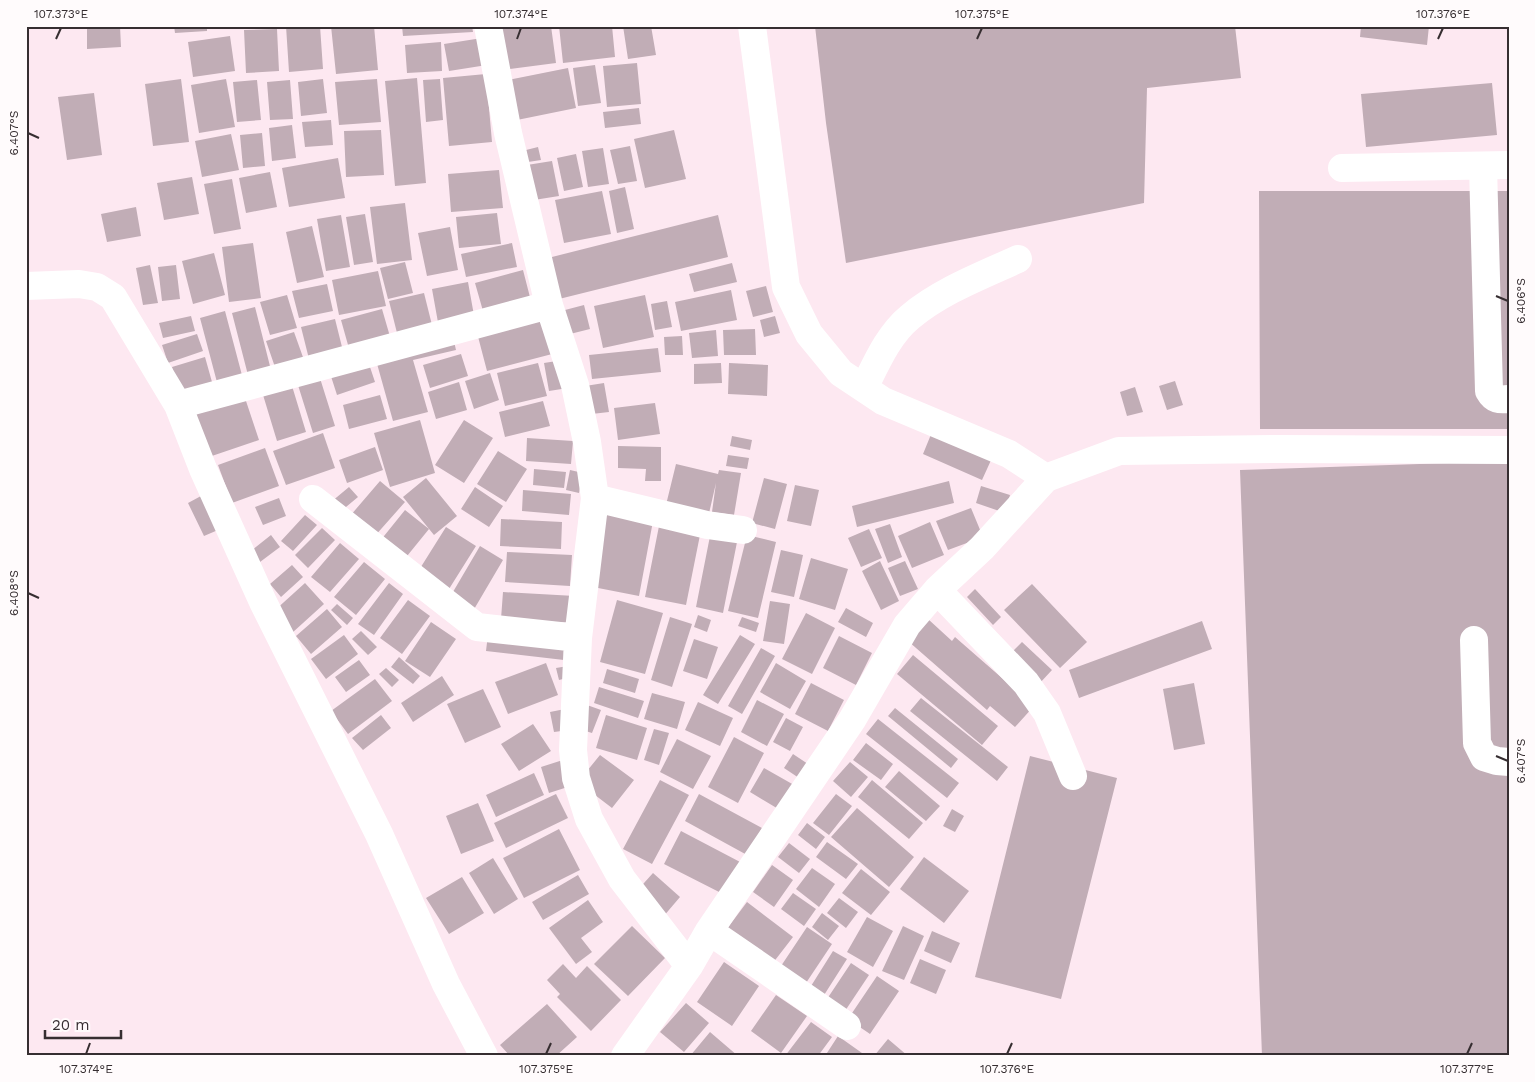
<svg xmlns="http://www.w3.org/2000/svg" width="1535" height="1082" font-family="'Work Sans',sans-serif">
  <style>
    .building { fill: #c1adb6 }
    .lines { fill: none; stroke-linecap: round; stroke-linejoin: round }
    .minor { stroke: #fff; stroke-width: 28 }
    .ticks { fill: none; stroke: #362e31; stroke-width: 2 }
    .neatline { fill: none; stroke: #362e31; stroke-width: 2 }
    .ticks-label { font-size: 12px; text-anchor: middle; fill: #362e31 }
  </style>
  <rect width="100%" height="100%" fill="#fde8f1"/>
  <path class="building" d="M87,26H120L121,47L87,49Z
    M174,26H207V31L175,33Z
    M286,26H320L323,69L289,72Z
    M331,26H374L378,70L336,74Z
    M402,26H472L473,32L403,36Z
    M504,26H551L556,63L502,70L496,27Z
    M559,26H612L615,57L563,63Z
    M623,26H651L656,55L628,59Z
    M815,26H1235L1241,78L1147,88L1144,203L846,263L826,123Z
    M1361,26H1429L1427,45L1360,37Z
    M277,29L279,71L246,73L244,30Z
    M230,36L235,71L193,77L188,42Z
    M482,38L487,65L449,71L444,44Z
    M441,42L442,71L407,73L405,45Z
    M637,63L641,104L607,107L603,66Z
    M595,65L601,103L578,106L573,68Z
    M568,68L576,108L517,120L508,80Z
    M486,74L492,142L449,146L443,78Z
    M417,78L426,183L395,186L385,81Z
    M181,79L189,142L153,146L145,84Z
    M226,79L235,127L199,133L191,85Z
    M323,79L327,113L301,116L298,82Z
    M377,79L381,122L339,125L335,82Z
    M440,79L443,120L426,122L423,80Z
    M257,80L261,120L237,122L233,82Z
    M290,80L293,119L270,120L267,82Z
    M1492,83L1497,135L1366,147L1361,94Z
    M94,93L102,155L67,160L58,97Z
    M639,108L641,124L605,128L603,112Z
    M331,120L333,145L305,147L302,122Z
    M292,125L296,158L272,161L269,128Z
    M381,130L384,175L346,177L344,131Z
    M674,130L686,179L645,188L634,139Z
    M262,133L265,166L243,168L240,135Z
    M231,134L239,170L202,177L195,141Z
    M630,146L637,181L618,184L610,150Z
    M538,147L541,160L528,162L526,150Z
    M603,148L609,184L588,187L582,151Z
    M576,154L583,187L564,191L557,158Z
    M338,158L345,198L289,207L282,168Z
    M552,161L559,196L534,200L527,165Z
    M499,170L503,208L451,212L448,174Z
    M270,172L277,207L246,213L239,178Z
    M192,177L199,214L164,220L157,183Z
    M232,179L241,229L214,234L204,184Z
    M625,187L634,229L617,233L609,191Z
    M602,191L611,234L564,243L555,200Z
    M1259,191H1509V429H1260Z
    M405,203L412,260L377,264L370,207Z
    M136,207L141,236L107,242L101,214Z
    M497,213L501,244L459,248L456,217Z
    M365,214L373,262L354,265L346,217Z
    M341,215L350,267L326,271L317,219Z
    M718,215L728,257L559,299L548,258Z
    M312,226L324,277L297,283L286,232Z
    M450,227L458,270L427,276L418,233Z
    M253,243L261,298L229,302L222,247Z
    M512,243L517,267L466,277L461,254Z
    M214,253L225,295L193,304L182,261Z
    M405,262L413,293L388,299L380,268Z
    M732,263L737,282L694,292L689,274Z
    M150,265L158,303L143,305L136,268Z
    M176,265L180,299L162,301L158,267Z
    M523,270L532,305L485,318L475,283Z
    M378,271L386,306L339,315L332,280Z
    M468,282L475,321L439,328L432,289Z
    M327,284L333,311L299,318L292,291Z
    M766,286L773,312L753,317L746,291Z
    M731,290L737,320L681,331L675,302Z
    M424,293L434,333L399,341L389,301Z
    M287,295L297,328L270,335L260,302Z
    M645,295L654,337L603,348L594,306Z
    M667,301L672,327L655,330L651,304Z
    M584,305L590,329L570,334L565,310Z
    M255,307L272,374L249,379L232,313Z
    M382,309L391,340L350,352L341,320Z
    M225,311L243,379L218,386L200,318Z
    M545,311L556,353L487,371L476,329Z
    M191,316L195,331L163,338L159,323Z
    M775,316L780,333L764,337L760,320Z
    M335,319L344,355L310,363L301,327Z
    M755,329L756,355H724L723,330Z
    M716,330L718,356L692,358L689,333Z
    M294,332L304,360L276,370L266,341Z
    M452,333L456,350L413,360L428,412L393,421L374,353Z
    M197,334L203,351L168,363L162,345Z
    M682,336L683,355H665L664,337Z
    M658,348L661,372L592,379L589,355Z
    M461,354L468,376L430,388L423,365Z
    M366,355L375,382L337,395L328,367Z
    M205,357L212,382L179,392L172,367Z
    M563,360L568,388L549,391L544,363Z
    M538,363L547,396L505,406L497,373Z
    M721,363L722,383L694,384V364Z
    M729,363L768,365L767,396L728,394Z
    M490,373L499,400L474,409L465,381Z
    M319,375L335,426L313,433L297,382Z
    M289,376L306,432L277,441L260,385Z
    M1175,381L1183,405L1167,410L1159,386Z
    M459,382L467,410L436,419L428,392Z
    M604,383L609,412L583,415L579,387Z
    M241,386L259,440L203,459L185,405Z
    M1135,387L1143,412L1127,416L1120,392Z
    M380,395L387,419L349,429L343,405Z
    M543,401L550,426L505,437L499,412Z
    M655,403L660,434L618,440L614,408Z
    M420,420L435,473L390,487L374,433Z
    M464,420L493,438L464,483L435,465Z
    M932,432L992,458L982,480L923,454Z
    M323,433L335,468L286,485L273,451Z
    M732,436L752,440L750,450L730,446Z
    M527,438L573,441L571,464L526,461Z
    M618,446L661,447V481H645L646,469L618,468Z
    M375,447L383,470L347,483L339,460Z
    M265,448L279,486L232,503L218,465Z
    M498,451L527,469L506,502L477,484Z
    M728,455L749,458L747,469L726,466Z
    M1509,461V1056H1262L1240,470Z
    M676,464L718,474L719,470L741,473L734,515L712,512L716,483L707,522L664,513Z
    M534,469L566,472L564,488L533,485Z
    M570,470L583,473L579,493L566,490Z
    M426,478L457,516L434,535L403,497Z
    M764,478L787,484L775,529L752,523Z
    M380,481L405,502L374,537L350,516Z
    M949,481L954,503L857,527L852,506Z
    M795,485L819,490L811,526L787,521Z
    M981,486L1010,495L1005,513L976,503Z
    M349,487L358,497L340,512L331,502Z
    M475,487L503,506L489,527L461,509Z
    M523,490L571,494L569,515L522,511Z
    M201,496L218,530L204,536L188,503Z
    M279,498L286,516L263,525L255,507Z
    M971,508L983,537L948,550L936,521Z
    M405,510L429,529L403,561L380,541Z
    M606,513L653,521L639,596L593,587Z
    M305,515L317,525L293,551L281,541Z
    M501,519L562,522L561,549L500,546Z
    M660,521L701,530L686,605L645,597Z
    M930,522L944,555L912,568L898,536Z
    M890,524L902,557L888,563L875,529Z
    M446,527L476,546L449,589L419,570Z
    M322,528L335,540L308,568L295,555Z
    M869,529L882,558L861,567L848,538Z
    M711,531L738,537L723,613L696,607Z
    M271,535L280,547L260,562L251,551Z
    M747,535L776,542L758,618L728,611Z
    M340,543L359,559L330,592L311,577Z
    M480,546L503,560L473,611L450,597Z
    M781,550L803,555L794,597L771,592Z
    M507,552L572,555L570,586L505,582Z
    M811,558L848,569L835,610L799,599Z
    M880,561L899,601L881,610L862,571Z
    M905,561L918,589L900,596L888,568Z
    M364,562L385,579L356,615L334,597Z
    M292,565L303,577L281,597L270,584Z
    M305,583L324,604L292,633L273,612Z
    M389,583L403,594L374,635L358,624Z
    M1032,584L1087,642L1060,668L1004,610Z
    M975,589L1001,617L993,625L967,597Z
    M503,592L575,596L574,623L501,619Z
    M408,600L430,616L402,654L380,638Z
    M617,600L663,613L645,674L600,662Z
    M770,601L790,604L784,644L763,641Z
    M337,604L353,618L347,625L331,610Z
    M846,608L873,623L866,637L838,622Z
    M327,609L342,627L311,654L296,636Z
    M806,613L835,628L812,674L782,659Z
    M698,615L711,620L707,632L694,627Z
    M670,617L692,624L672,687L651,680Z
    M742,617L759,623L756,632L738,626Z
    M928,619L952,641L955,637L1034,706L1015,727L990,706L987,710L908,641Z
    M1202,621L1212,649L1079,698L1069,670Z
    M431,622L456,639L430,677L405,661Z
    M489,626L566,635L564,660L486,651Z
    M361,631L377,647L368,655L352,639Z
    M344,635L358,654L326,679L311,659Z
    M740,635L755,644L718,704L703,695Z
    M839,636L872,653L856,685L823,668Z
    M694,639L718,647L707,679L683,671Z
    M1022,642L1052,670L1039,684L1008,656Z
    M761,648L775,656L742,714L728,706Z
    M913,655L998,726L982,745L897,674Z
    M399,657L420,676L413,684L391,667Z
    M359,660L370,675L346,692L335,677Z
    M546,663L558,695L508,714L495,682Z
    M776,663L806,681L790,709L760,692Z
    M568,666L571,677L559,680L556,668Z
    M386,668L399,680L392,687L379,674Z
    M607,669L639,679L635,693L603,683Z
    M442,676L454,695L413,722L401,703Z
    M375,679L392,701L348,734L331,711Z
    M811,683L844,700L828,731L795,714Z
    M1194,683L1205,744L1174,750L1163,689Z
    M599,687L644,701L638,718L594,703Z
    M483,689L501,727L465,743L447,704Z
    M652,693L685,702L677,729L644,719Z
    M921,698L1008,767L997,781L910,711Z
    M757,700L784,714L767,746L741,732Z
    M698,702L733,718L720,746L685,730Z
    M587,705L601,710L592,733L579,729Z
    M895,708L958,759L951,768L888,716Z
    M565,709L569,730L554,732L550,712Z
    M381,715L391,728L363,750L352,738Z
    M606,715L647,728L637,760L596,748Z
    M786,718L803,727L790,751L773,742Z
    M878,719L959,783L947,798L866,734Z
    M533,724L551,751L519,771L501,744Z
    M654,729L669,733L659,765L644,760Z
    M734,737L764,753L738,803L708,787Z
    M677,739L711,756L693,789L660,772Z
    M866,743L893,764L881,780L853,760Z
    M793,754L811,766L802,780L784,768Z
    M600,755L634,780L612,808L578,782Z
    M1030,756L1117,778L1061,999L975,977Z
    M566,759L574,785L549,793L541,767Z
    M850,762L868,777L851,797L833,781Z
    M764,768L794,785L780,810L750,792Z
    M899,771L940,806L926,821L885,787Z
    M534,773L544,795L496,817L486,795Z
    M660,780L689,795L652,864L623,849Z
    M872,780L923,823L909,839L858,797Z
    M556,794L568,818L506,848L494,823Z
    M699,794L762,828L747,855L685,821Z
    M836,794L852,806L829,835L813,823Z
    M478,803L494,841L461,854L446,816Z
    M857,808L914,857L889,887L831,837Z
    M952,809L964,816L955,832L943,826Z
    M807,823L825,837L816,849L798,835Z
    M559,829L580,870L524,898L503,858Z
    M681,831L742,863L725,895L664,864Z
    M827,842L858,864L846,879L816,857Z
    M789,843L810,859L799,873L778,857Z
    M924,857L969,891L944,923L900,889Z
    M493,858L518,899L494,914L469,873Z
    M772,865L793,880L774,907L753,892Z
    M812,868L835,884L819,907L796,889Z
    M861,869L890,892L871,915L842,893Z
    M653,873L680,897L663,917L635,893Z
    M578,875L589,894L543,920L532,902Z
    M462,877L484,913L449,934L426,898Z
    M793,893L816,909L804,926L781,909Z
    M839,898L858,912L846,928L827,913Z
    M588,900L603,922L581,938L592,952L576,964L549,928Z
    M747,902L793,937L769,968L723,934Z
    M822,913L839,926L828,940L812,927Z
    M867,917L893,931L873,967L847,952Z
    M632,926L665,958L628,996L594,964Z
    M903,926L924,936L904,980L882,971Z
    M807,927L832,944L800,992L775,975Z
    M932,931L960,943L951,963L924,951Z
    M833,951L847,959L819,1003L806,994Z
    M920,959L946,970L936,994L910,983Z
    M724,962L759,986L732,1026L697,1002Z
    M851,963L869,975L841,1017L823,1005Z
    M563,964L576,978L587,966L621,1000L591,1031L557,997L560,994L547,980Z
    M877,976L899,991L870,1034L848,1019Z
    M776,995L807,1016L781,1053L751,1031Z
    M686,1003L709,1023L684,1052L660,1032Z
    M547,1004L577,1037L556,1056H510L500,1045Z
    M811,1022L832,1037L818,1056H785Z
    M710,1032L738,1056H690Z
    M838,1036L862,1053L860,1056H825Z
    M888,1039L908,1056H874Z"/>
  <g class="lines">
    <path class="minor" d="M488,26L508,133L549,305L575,385L587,442L595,498L578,638L573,750L576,778L589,819L622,879L689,966
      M752,26L786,287L809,334L841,373L883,401L1009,454L1046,478
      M1483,166L1489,391C1494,400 1499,400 1509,399
      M1342,168L1509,165
      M26,286L79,284L97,287L113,297L178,405L203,469L263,602L379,834L446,984L484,1056
      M864,388C876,364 888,335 910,317C941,291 981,276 1018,259
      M178,405L549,305
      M595,498L707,525L743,530
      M313,499L477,627L578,638
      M937,590L1026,683L1047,713L1073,776
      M1474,640L1477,743L1484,757L1497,761L1509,762
      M709,931L847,1026
      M625,1056L689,966L709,931L852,720L907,625L937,590L982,548L1046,478L1119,451L1279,449L1509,450"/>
  </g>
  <path class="ticks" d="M56,39L61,28M517,39L521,28M977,39L982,28M1438,39L1443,28M28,133L39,138M1496,296L1508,301M28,593L39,598M1496,756L1508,761M86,1054L90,1043M546,1054L551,1043M1007,1054L1012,1043M1467,1054L1472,1043"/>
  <rect width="1535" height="1082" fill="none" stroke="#fffbfc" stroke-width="55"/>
  <path d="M45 1030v8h76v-8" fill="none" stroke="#362e31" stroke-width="2.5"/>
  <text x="52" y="1030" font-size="15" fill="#362e31" stroke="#fffbfc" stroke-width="4" paint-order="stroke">20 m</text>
  <rect x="28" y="28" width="1480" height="1026" class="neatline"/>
  <g class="ticks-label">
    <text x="61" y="18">107.373°E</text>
    <text x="521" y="18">107.374°E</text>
    <text x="982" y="18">107.375°E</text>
    <text x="1443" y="18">107.376°E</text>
    <text transform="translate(14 133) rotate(-90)" y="4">6.407°S</text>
    <text transform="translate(1521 301) rotate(-90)" y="4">6.406°S</text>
    <text transform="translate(14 593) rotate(-90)" y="4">6.408°S</text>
    <text transform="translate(1521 761) rotate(-90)" y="4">6.407°S</text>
    <text x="86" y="1073">107.374°E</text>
    <text x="546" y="1073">107.375°E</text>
    <text x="1007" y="1073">107.376°E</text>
    <text x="1467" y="1073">107.377°E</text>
  </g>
</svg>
